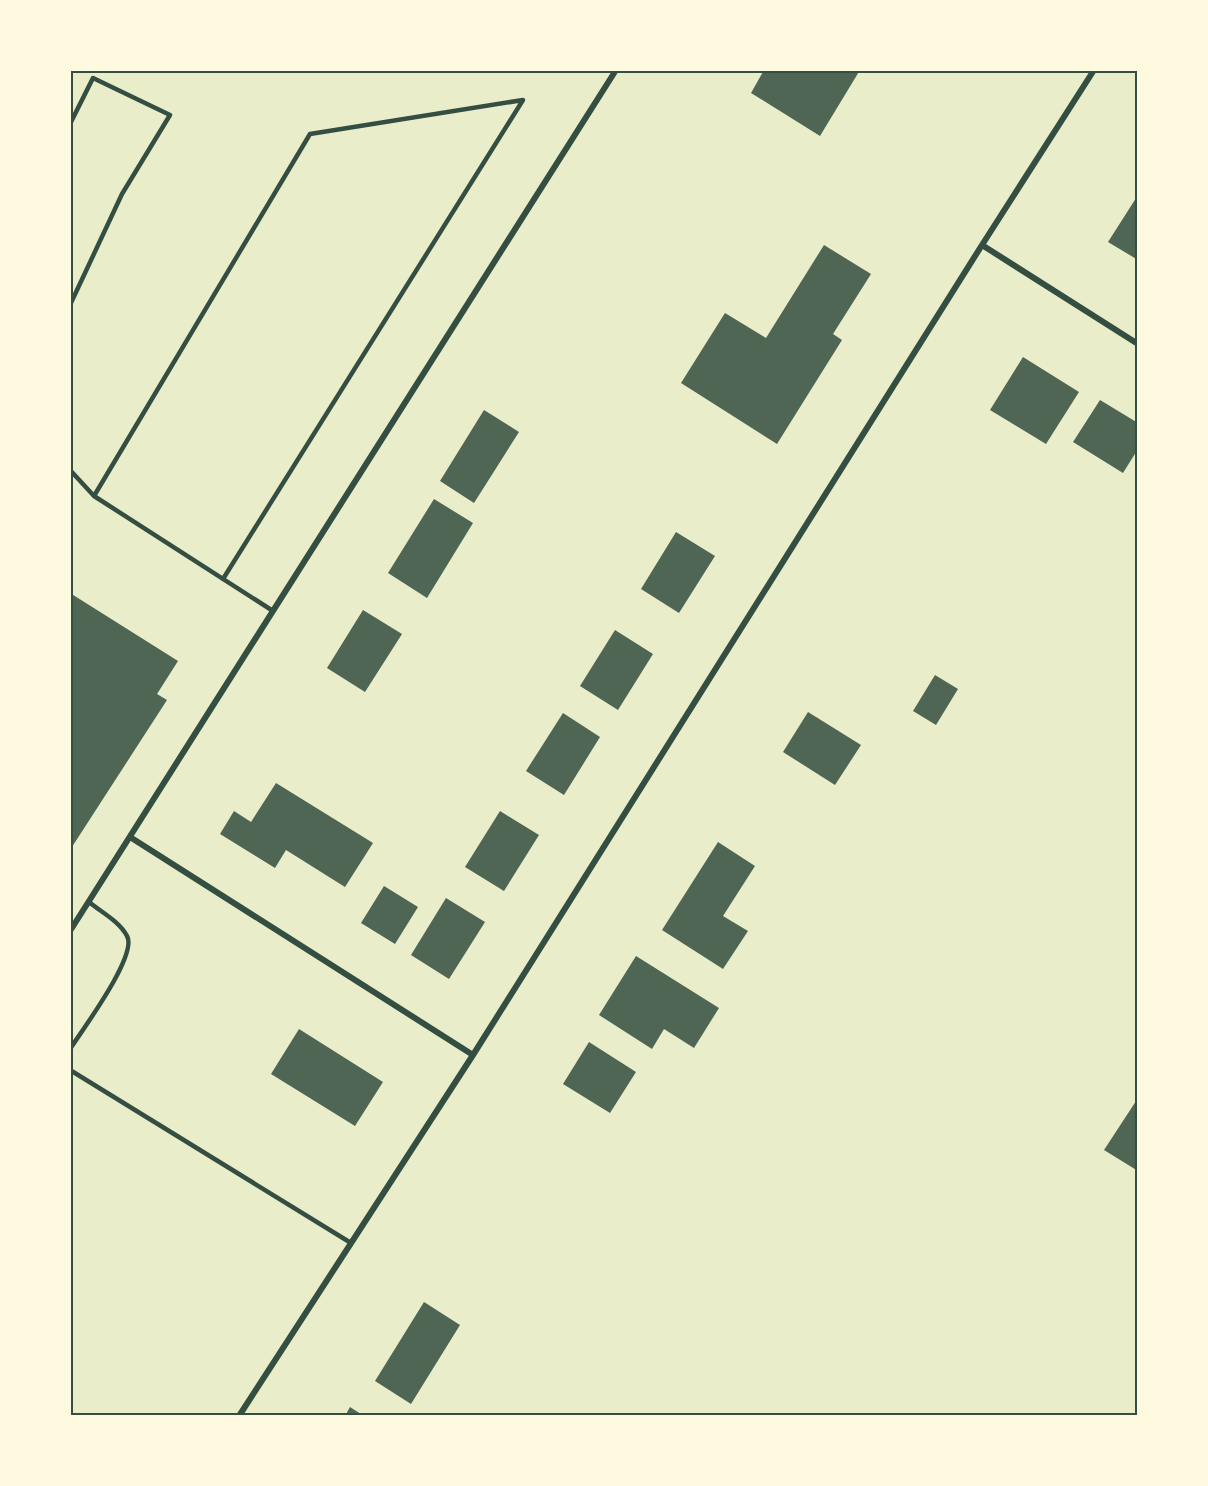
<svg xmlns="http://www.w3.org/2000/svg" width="1208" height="1486" font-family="Overpass,sans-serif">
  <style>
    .building { fill: #4f6655 }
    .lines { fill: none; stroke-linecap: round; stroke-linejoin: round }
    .service { stroke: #344e41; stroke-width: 4.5 }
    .minor { stroke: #344e41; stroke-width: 6 }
    .neatline { fill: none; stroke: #344e41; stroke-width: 2 }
  </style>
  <rect width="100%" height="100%" fill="#e9edc9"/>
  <path class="building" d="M764,70H860L820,136L751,93Z
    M1138,195V260L1108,242Z
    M824,245L871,274L833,334L842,340L777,444L681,383L725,313L766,338Z
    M1023,357L1079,392L1046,444L990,410Z
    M1100,400L1138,423V449L1123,473L1073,442Z
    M484,410L519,432L474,503L440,481Z
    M434,499L473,523L427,598L388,573Z
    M676,532L715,556L679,613L641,589Z
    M70,593L178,661L157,694L167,700L70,850Z
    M363,610L402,634L365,692L327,668Z
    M615,630L653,654L618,710L580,686Z
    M935,675L958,689L936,725L913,711Z
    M808,712L861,745L835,785L783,752Z
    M563,713L600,737L564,795L526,771Z
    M276,783L373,843L345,887L286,850L275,868L220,834L234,811L251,822Z
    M500,811L539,835L504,891L465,867Z
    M718,842L755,866L723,916L748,931L723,969L662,930Z
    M384,886L418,907L395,944L361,923Z
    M446,898L485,922L449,979L411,955Z
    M636,956L719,1008L694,1048L664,1029L652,1049L599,1015Z
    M299,1029L383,1082L355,1126L271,1074Z
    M589,1042L636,1072L610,1113L563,1084Z
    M1138,1098V1171L1104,1150Z
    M424,1302L460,1325L411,1404L375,1381Z
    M350,1407L364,1416H345Z"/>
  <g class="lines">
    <path class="service" d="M70,124L93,78L170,115L122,194L70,305
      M70,470L94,496L273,611
      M94,496L310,134L523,100L223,579
      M70,1049C83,1029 138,955 127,936C119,921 101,912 89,902
      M70,1070L351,1243"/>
    <path class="minor" d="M982,245L1138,344
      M130,837L473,1055
      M70,931L616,70
      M239,1416L473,1055L982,245L1094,70"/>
  </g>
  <rect width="1208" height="1486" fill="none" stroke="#fefae0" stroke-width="144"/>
  <rect x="72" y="72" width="1064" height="1342" class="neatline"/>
</svg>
